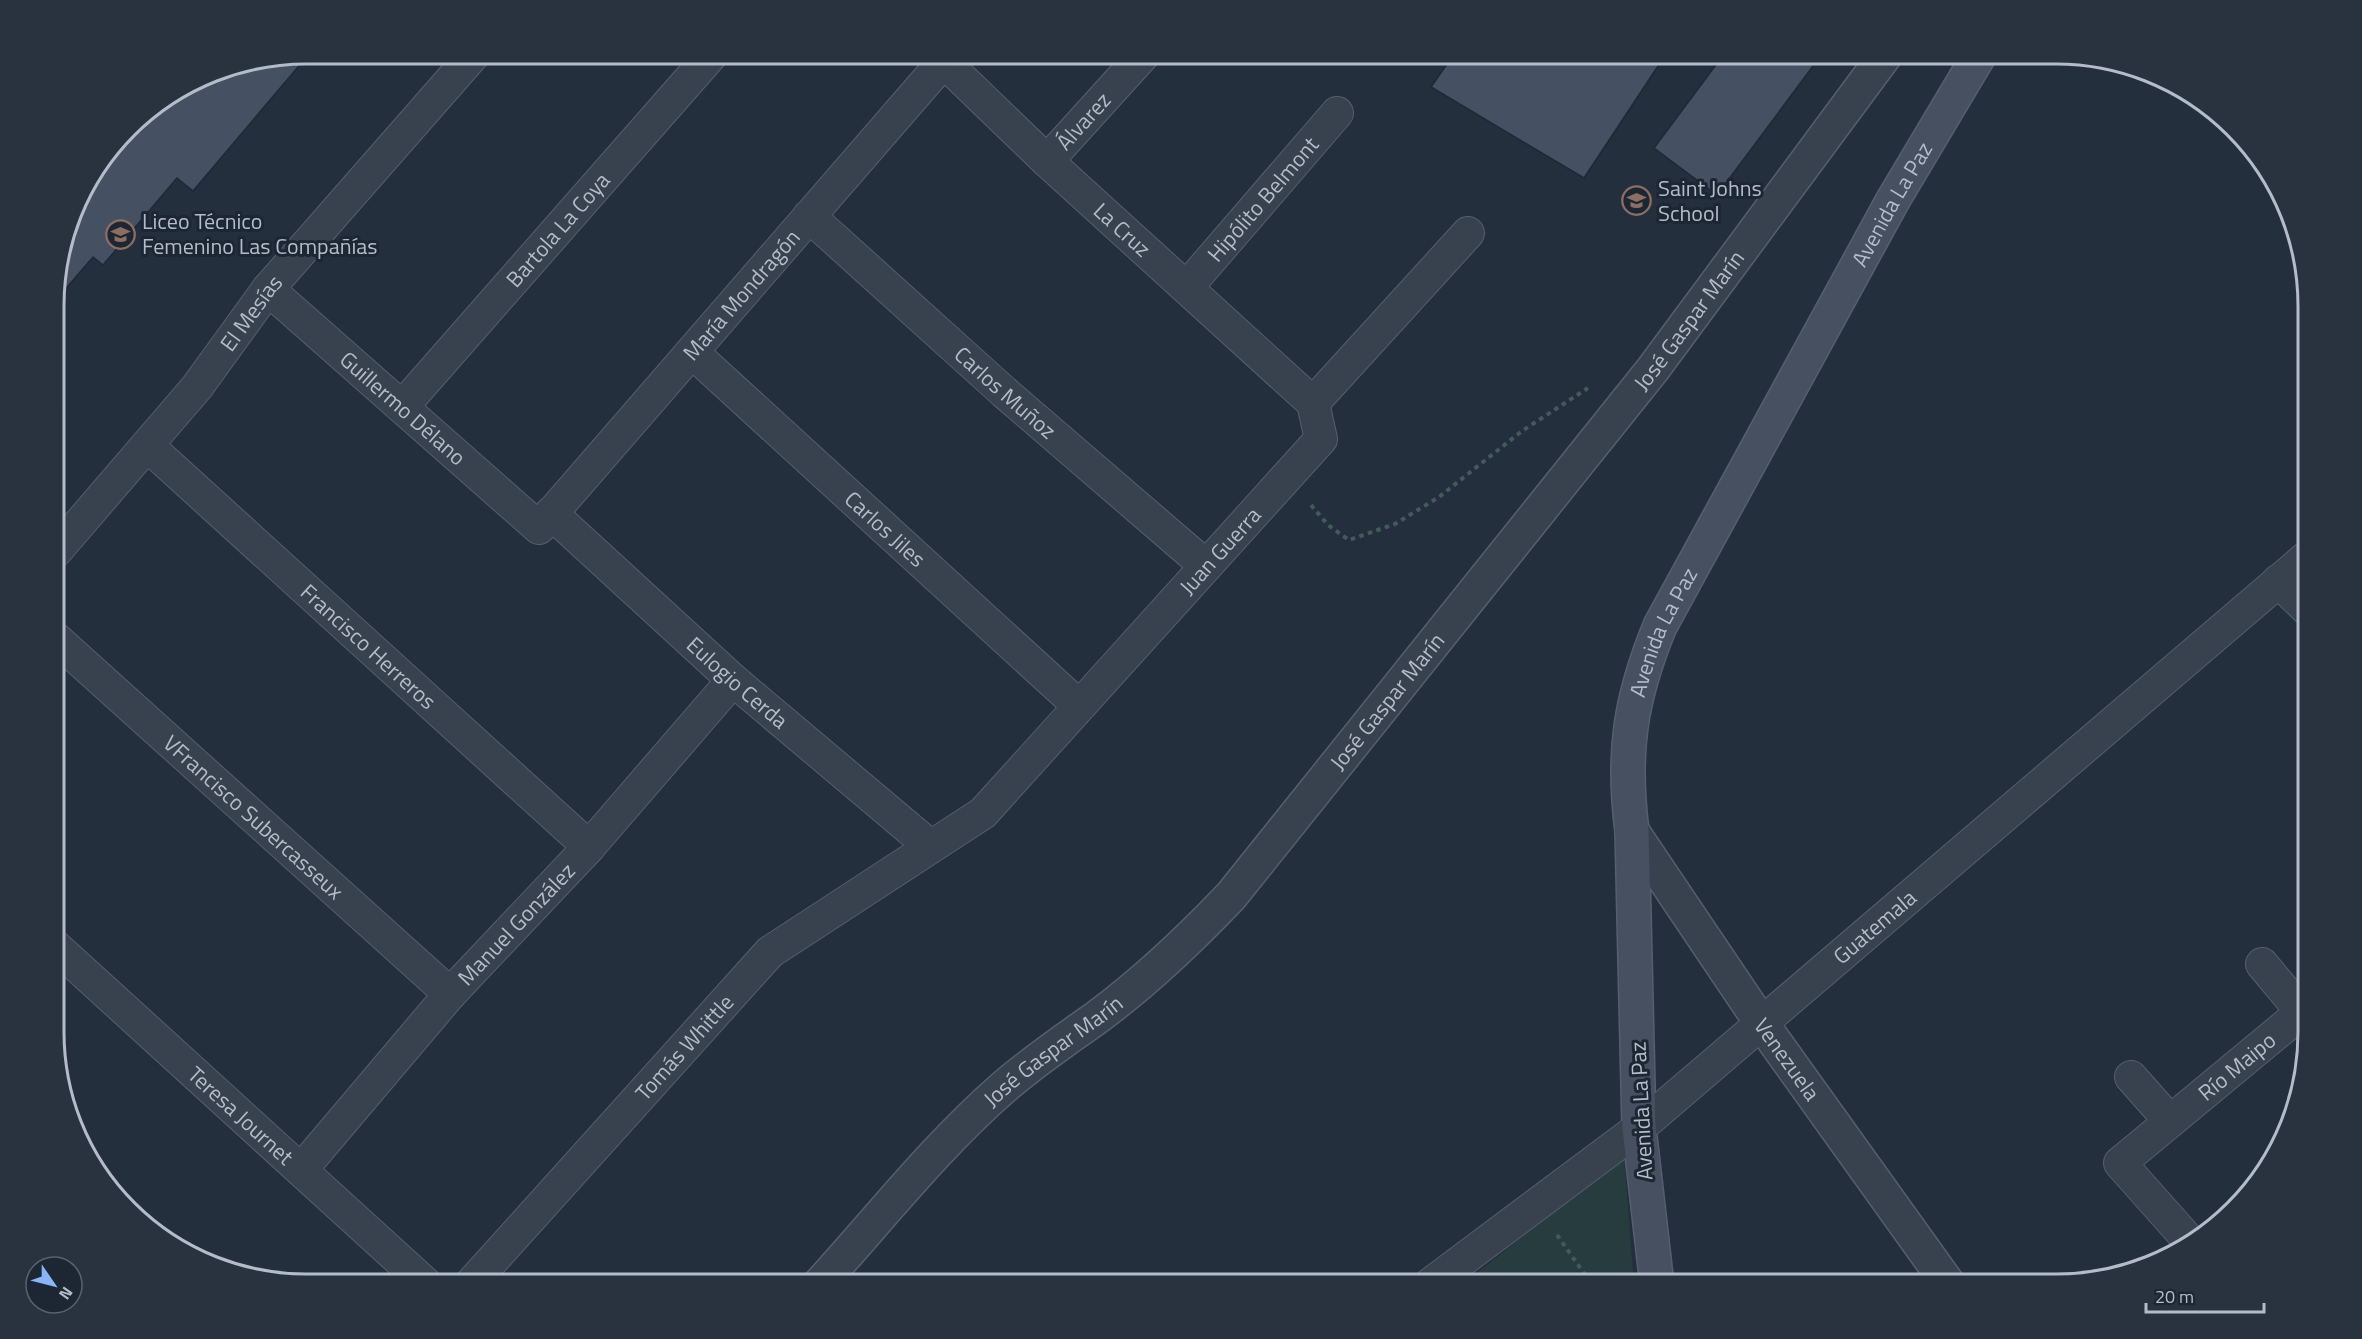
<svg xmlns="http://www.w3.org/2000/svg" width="2362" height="1339" font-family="'Titillium Web',sans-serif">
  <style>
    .green { fill: #263c3f }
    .building { fill: #455162; stroke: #1f2835; stroke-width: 1.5 }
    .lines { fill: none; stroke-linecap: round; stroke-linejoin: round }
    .minor-casing { stroke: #565f6c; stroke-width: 34 }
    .tertiary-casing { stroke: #565f6c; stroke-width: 36 }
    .secondary-casing { stroke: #565f6c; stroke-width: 36 }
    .path { stroke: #44595c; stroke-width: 4; stroke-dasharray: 4.5 4.5; stroke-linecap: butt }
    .minor { stroke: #38414e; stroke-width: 32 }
    .tertiary { stroke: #38414e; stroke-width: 33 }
    .secondary { stroke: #465061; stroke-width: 33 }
    .labels { text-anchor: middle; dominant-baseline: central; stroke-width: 6; stroke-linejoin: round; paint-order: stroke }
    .street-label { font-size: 22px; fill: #b4bcc9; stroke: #1d2633 }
    .poi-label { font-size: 22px; fill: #b4bcc9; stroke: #1d2633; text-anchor: start }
    .rim { fill: none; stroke: #b4bcc9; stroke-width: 3 }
  </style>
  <rect width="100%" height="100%" fill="#242f3e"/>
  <path class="green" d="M1624,1155L1634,1285H1462Z"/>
  <path class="building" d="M309,54L193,191L177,178L103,265L93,257L56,300V274L80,195L133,126L140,132L165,101L210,73Z
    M1454,54H1666L1584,178L1431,87Z
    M1724,54H1822L1717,195L1654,148Z"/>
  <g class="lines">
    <defs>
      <g id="minor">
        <path id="s1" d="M936,54L1047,161L1313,403"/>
        <path id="s2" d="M1047,161L1144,54"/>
        <path id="s3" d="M809,216L1004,392L1206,566"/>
        <path id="s4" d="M1187,287L1337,113"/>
        <path id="s5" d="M268,289L539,528L944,61"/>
        <path id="s6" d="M692,352L1079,706"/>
        <path id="s7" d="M402,407L712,54"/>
        <path id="s8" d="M148,446L589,847"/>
        <path id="s9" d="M551,513L733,680L930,846"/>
        <path id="s10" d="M56,551L197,387L268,289L474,54"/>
        <path d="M2278,581L2307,609"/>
        <path id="s11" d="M56,639L450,994"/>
        <path id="s12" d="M56,947L427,1285"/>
        <path d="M2262,964L2302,1012"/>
        <path d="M2131,1077L2170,1121"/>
        <path id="s13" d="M301,1170L450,994L589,847L733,680"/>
        <path id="s14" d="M2192,1244L2120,1163L2307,1008"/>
        <path id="s15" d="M470,1285L770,952L983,813L1321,439L1313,403L1468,233"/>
        <path id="s16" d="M1429,1285L1639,1128L2307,557"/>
      </g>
      <g id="tertiary">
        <path id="s17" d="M1632,831L1762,1024L1949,1285"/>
        <path id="s18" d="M819,1285C880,1218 937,1145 1005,1086C1034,1061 1065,1040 1096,1018C1145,982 1189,940 1231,896L1653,369L1886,54"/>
      </g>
      <g id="secondary">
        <path id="s19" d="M1657,1285L1639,1128L1632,831C1622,753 1630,699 1660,626L1893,200L1980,54"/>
      </g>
    </defs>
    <use href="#minor" class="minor-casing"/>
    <use href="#tertiary" class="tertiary-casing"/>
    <use href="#secondary" class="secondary-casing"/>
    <path class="path" d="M1311,505L1328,525L1349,540L1395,524L1439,497L1522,431L1588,388
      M1557,1235L1588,1279
      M1581,1285L1588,1279L1620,1278"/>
    <use href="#minor" class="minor"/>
    <use href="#tertiary" class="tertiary"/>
    <use href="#secondary" class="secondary"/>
  </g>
  <defs>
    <symbol id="school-ring" viewBox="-11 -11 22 22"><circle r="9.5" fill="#1d2633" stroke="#8d6e63" stroke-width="1.5"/><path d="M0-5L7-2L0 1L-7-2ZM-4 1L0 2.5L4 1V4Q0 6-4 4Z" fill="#8d6e63"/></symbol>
  </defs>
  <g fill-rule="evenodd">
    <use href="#school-ring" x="1620" y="184" width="33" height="33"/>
    <use href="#school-ring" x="104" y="218" width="33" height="33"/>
  </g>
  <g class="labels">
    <g class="street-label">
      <text stroke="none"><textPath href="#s2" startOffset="54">Álvarez</textPath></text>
      <text stroke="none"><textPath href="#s4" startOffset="116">Hipólito Belmont</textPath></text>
      <text stroke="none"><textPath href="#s19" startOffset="1146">Avenida La Paz</textPath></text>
      <text stroke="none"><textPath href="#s7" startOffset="236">Bartola La Coya</textPath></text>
      <text stroke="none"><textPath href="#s1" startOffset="256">La Cruz</textPath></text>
      <text stroke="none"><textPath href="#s5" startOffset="670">María Mondragón</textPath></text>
      <text stroke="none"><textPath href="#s10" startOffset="308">El Mesías</textPath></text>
      <text stroke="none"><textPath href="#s18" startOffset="1304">José Gaspar Marín</textPath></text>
      <text stroke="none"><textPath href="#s3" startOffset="264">Carlos Muñoz</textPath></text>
      <text stroke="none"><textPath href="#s5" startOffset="180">Guillermo Délano</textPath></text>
      <text stroke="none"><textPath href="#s6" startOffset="262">Carlos Jiles</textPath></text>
      <text stroke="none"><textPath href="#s15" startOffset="1056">Juan Guerra</textPath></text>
      <text stroke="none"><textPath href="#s19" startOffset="660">Avenida La Paz</textPath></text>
      <text stroke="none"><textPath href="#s8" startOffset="298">Francisco Herreros</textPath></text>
      <text stroke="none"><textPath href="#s9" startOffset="252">Eulogio Cerda</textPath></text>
      <text stroke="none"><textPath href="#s18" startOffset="818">José Gaspar Marín</textPath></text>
      <text stroke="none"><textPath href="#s11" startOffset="266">VFrancisco Subercasseux</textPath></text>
      <text stroke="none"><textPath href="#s13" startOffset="327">Manuel González</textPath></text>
      <text stroke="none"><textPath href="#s16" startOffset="572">Guatemala</textPath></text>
      <text stroke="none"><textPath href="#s15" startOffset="320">Tomás Whittle</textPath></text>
      <text stroke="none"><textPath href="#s18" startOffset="332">José Gaspar Marín</textPath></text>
      <text stroke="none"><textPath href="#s17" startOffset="276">Venezuela</textPath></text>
      <text stroke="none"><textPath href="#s14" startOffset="260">Río Maipo</textPath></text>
      <text transform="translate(1641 1111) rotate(-93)">Avenida La Paz</text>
      <text stroke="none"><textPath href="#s12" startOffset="250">Teresa Journet</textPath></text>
    </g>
    <g class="poi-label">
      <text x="1658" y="188">Saint Johns<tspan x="1658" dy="25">School</tspan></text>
      <text x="142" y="221">Liceo Técnico<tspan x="142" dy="25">Femenino Las Compañías</tspan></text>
    </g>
  </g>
  <path d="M0 0H2362V1339H0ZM306 64H2056A242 242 0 0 1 2298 306V1032A242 242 0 0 1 2056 1274H306A242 242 0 0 1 64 1032V306A242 242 0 0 1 306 64Z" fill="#29323f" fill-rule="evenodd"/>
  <path class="rim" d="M306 64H2056A242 242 0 0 1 2298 306V1032A242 242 0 0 1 2056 1274H306A242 242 0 0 1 64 1032V306A242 242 0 0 1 306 64Z"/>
  <g transform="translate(54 1285) rotate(125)"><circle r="28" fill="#1d2633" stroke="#59626f" stroke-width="1.5"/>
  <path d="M0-4.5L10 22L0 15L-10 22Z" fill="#8ab4f8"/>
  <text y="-9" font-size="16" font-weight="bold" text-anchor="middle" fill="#b4bcc9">N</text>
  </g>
  <path d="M2146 1303v9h118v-9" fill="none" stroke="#b4bcc9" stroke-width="3"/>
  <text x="2155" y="1303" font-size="18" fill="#b4bcc9" stroke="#1d2633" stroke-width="4.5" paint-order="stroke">20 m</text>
</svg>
